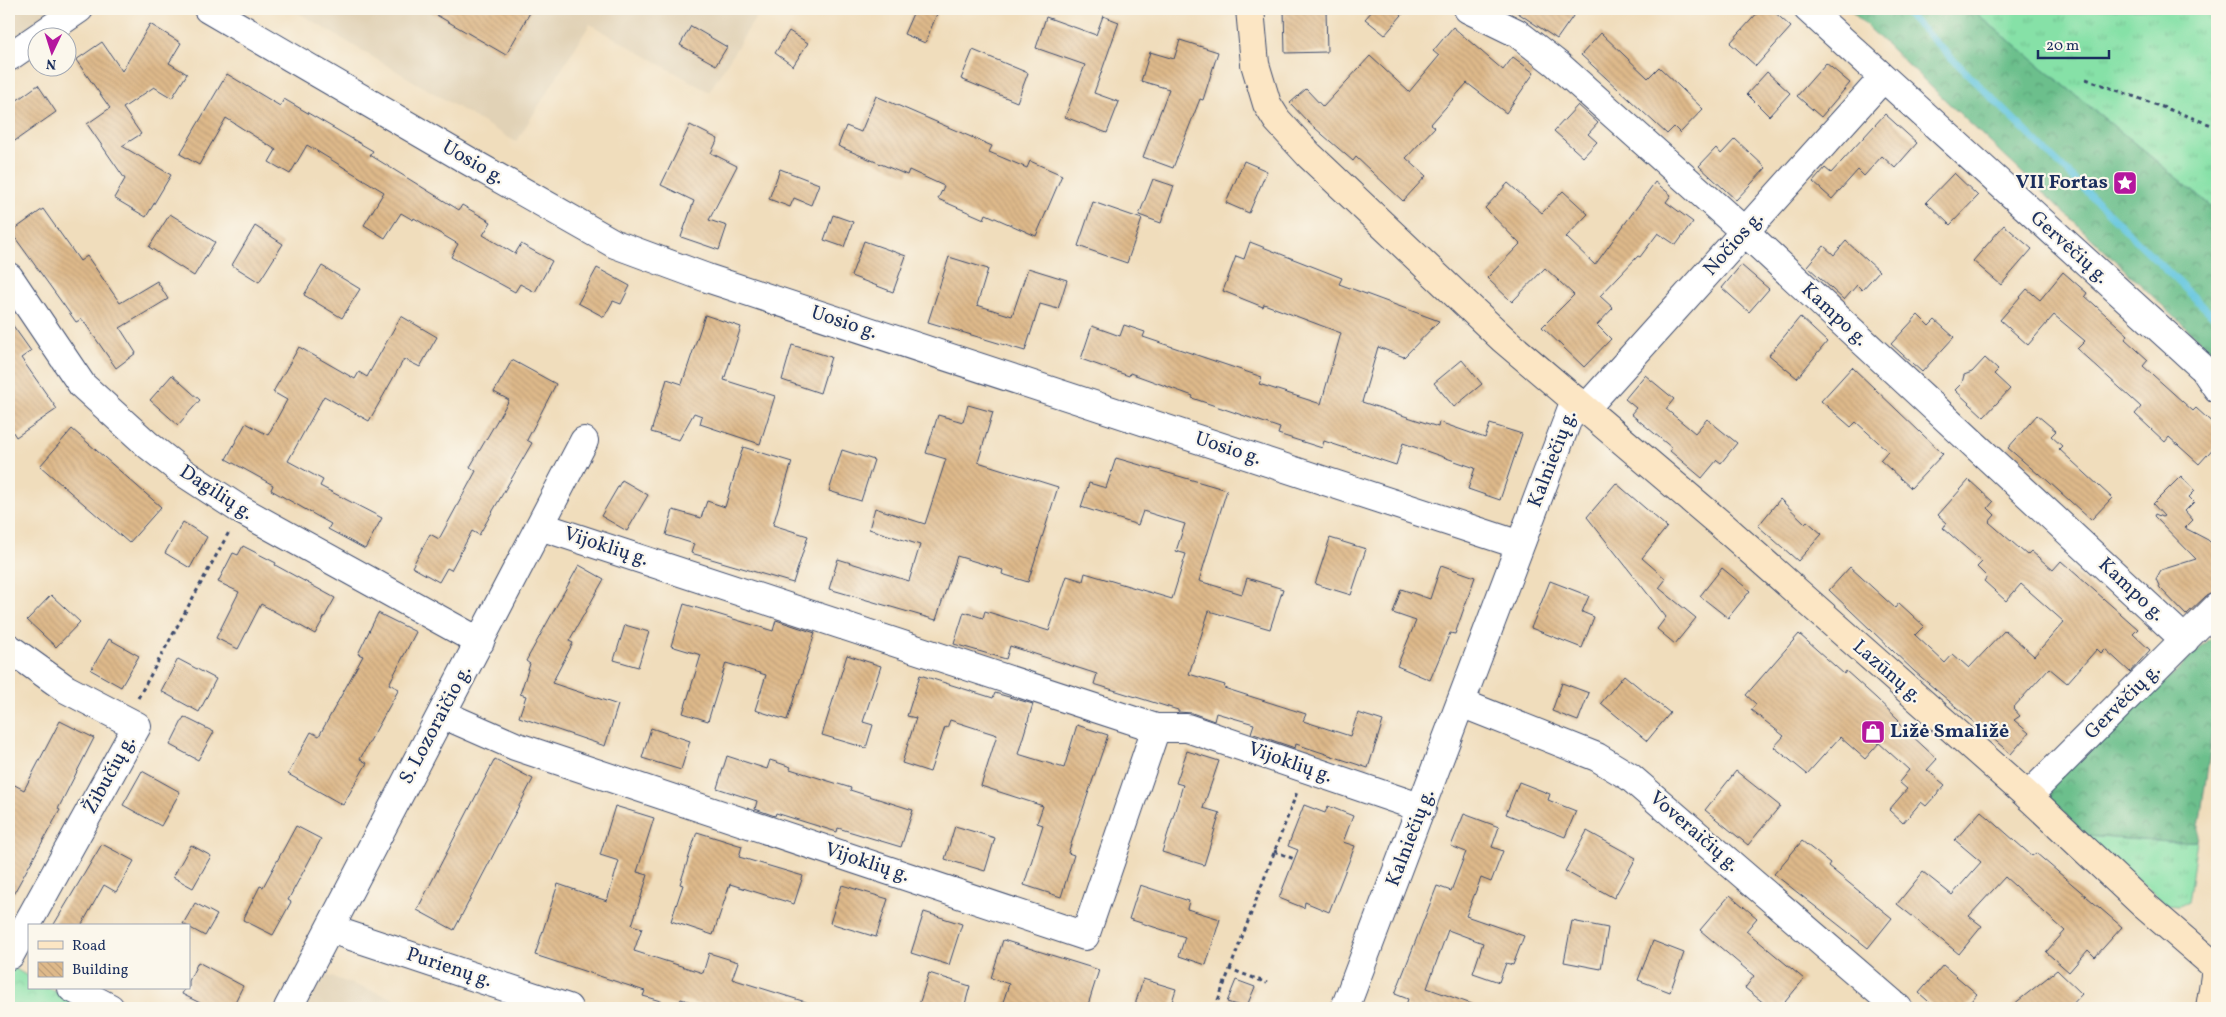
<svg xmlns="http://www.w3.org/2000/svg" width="2226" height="1017" font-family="Vollkorn,serif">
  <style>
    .built { fill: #e1d2b6 }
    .grass { fill: url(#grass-tufts); stroke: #508882 }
    .forest { fill: url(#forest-crowns); stroke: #447775 }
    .park { fill: url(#park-crowns); stroke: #508882 }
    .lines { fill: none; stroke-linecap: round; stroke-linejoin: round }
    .stream { stroke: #61c5df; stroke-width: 7 }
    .building { fill: url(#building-back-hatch) }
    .street-casing { stroke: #3b496c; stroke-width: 30 }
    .secondary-casing { stroke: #3b496c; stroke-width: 30 }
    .path { stroke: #3b496c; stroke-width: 3; stroke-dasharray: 4 4; stroke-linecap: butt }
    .street { stroke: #fff; stroke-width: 28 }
    .secondary { stroke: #fce6c4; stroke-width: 28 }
    .labels { text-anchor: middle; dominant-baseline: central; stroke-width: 4.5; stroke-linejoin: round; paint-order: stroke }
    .street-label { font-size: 20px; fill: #1b2f5e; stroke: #fbf7ec }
    .poi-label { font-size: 20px; font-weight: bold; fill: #1b2f5e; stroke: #fbf7ec; text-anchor: end }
  </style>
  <defs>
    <pattern id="grass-tufts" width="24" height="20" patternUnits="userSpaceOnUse" patternTransform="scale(1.25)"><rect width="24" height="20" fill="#86e1a7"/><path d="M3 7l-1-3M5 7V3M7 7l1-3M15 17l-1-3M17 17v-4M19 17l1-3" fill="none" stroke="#73c192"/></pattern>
    <pattern id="forest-crowns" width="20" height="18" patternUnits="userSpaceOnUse" patternTransform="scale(1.25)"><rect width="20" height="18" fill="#6cbf8c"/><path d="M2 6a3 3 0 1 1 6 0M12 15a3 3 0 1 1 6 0" fill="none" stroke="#589c76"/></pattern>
    <pattern id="park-crowns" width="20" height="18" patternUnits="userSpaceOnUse" patternTransform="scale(1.25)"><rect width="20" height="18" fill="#86e1a7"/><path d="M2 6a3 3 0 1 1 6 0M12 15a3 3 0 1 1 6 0" fill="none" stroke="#73c192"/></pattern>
    <pattern id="building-back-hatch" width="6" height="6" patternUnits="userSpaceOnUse" patternTransform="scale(1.25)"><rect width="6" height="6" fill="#deb98a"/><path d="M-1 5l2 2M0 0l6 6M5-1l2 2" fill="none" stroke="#be9f7a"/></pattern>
  </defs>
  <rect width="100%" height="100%" fill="#fbf7ec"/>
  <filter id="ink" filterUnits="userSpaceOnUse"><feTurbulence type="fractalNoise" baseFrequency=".02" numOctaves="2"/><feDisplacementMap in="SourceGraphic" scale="10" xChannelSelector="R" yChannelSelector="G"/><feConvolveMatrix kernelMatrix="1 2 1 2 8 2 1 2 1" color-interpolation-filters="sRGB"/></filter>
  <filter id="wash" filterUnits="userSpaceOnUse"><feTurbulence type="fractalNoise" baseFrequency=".0096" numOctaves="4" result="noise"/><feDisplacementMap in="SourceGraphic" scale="20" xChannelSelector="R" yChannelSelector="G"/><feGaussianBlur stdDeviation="1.12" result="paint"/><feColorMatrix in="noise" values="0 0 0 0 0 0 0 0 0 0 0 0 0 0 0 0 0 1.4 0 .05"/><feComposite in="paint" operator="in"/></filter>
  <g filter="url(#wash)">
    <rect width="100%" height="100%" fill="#f0ddbc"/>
    <path class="built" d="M9,9H59L9,42Z
      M292,9H761L709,92L590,24L516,142Z
      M323,974L422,1008H305Z"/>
    <path class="grass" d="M1971,9H2217V211Z
      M2086,836L2170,842L2197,841L2188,902L2179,906L2167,905Z"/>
    <path class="forest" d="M1849,9H1971L2217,211V357Z
      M2213,636L2217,637V703L2197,841L2170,842L2086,836L2050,797V789L2053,783L2163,684Z"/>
    <path class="park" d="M9,965L29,977V988H49L84,1008H9Z"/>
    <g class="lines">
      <path class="stream" d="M1902,9L2217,320"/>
    </g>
    <g id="blocks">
      <path class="building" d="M426,9H532L506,55Z
        M915,9H939L925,43L904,34Z
        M1284,9H1326L1327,52L1285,53Z
        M1374,9H1407L1385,35L1365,19Z
        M1512,9H1578L1557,39Z
        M1761,9H1771L1791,27L1756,66L1730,43Z
        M1103,16L1119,22L1094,93L1119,102L1107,133L1065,117L1085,65L1036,48L1046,17L1096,35Z
        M150,24L181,43L169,63L187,74L172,98L154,87L123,108L141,134L122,146L171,175L146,217L114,198L125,179L87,124L110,108L76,60L102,42L122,71Z
        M691,26L727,47L716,65L680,45Z
        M1453,27L1503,70L1513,57L1534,73L1506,113L1467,83L1431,124L1435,127L1406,158L1426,176L1403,201L1356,157L1353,161L1308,122L1290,103L1306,89L1323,107L1370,56L1409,92L1439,56L1433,51Z
        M789,31L808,43L793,66L775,53Z
        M1601,33L1648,78L1659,67L1703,109L1680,133L1674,127L1667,134L1581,55Z
        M1180,40L1218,52L1203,100L1200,99L1173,168L1143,157L1169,89L1141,81L1150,52L1174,59Z
        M973,50L1028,73L1017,102L961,79Z
        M1826,63L1850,83L1821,117L1797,96Z
        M1767,72L1790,93L1769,116L1747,94Z
        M227,74L280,106L284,99L373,151L370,155L459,210L462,205L491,222L483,235L515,254L521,244L552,261L535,292L520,284L515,292L451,257L458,244L414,218L413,220L401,213L385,238L364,225L384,192L307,145L290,174L269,162L276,150L226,118L199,165L180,154Z
        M38,85L56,112L9,145V106Z
        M876,96L992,146L989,152L1027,168L1030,161L1062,175L1036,236L986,214L984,219L938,199L944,186L909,170L907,175L838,146L846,126L861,132Z
        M1578,105L1598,123L1588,134L1597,142L1583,157L1554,131Z
        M1885,114L1917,143L1895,168L1882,156L1864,176L1858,170L1832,199L1813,182L1825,168L1831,173Z
        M690,125L718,139L711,153L737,166L709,220L727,226L719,250L681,237L694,201L661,185Z
        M1735,139L1766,168L1736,200L1699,166L1716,148L1721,154Z
        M1244,161L1267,171L1249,213L1226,203Z
        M780,169L819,184L811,205L794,198L790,207L769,199Z
        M1954,173L1978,196L1950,225L1926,202Z
        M1153,179L1174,186L1161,223L1139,215Z
        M1655,182L1671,195L1666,202L1693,222L1676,245L1658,233L1640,257L1638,256L1600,296L1613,308L1597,325L1611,339L1584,367L1542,327L1574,295L1545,268L1512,302L1487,278L1520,244L1485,208L1508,183L1542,213L1563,191L1588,214L1566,237L1595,265Z
        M1093,202L1142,219L1127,263L1078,246Z
        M43,209L80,261L87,256L120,303L157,281L168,299L120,328L136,353L116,368L82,319L76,322L11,232Z
        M170,214L215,242L194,276L149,247Z
        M833,215L853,222L844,247L824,240Z
        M2004,225L2032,249L2001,285L1973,261Z
        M255,226L283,244L259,282L232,265Z
        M864,241L906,256L893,292L851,276Z
        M1846,241L1879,271L1862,290L1857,285L1844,300L1807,266L1824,246L1834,255Z
        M1250,242L1342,278L1339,284L1439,321L1404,357L1378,347L1362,402L1438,427L1439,422L1485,438L1490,424L1522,434L1500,500L1468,489L1475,468L1403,443L1396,465L1324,441L1322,448L1278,434L1280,428L1192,398L1193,396L1130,373L1129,376L1081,359L1092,326L1120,336L1124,325L1145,332L1143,337L1262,377L1259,384L1321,404L1341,333L1264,304L1263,307L1223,291L1236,256L1244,259Z
        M949,257L988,269L977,305L1012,316L1028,268L1067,280L1058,309L1040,304L1025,351L928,322Z
        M1741,265L1769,289L1749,312L1722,288Z
        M322,266L360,289L342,318L304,295Z
        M597,268L630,286L621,304L613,301L604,317L578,303Z
        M2063,272L2087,293L2085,296L2128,335L2125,339L2148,360L2143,366L2193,411L2196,408L2217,427V444L2199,464L2169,437L2165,442L2135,414L2141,407L2077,349L2085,341L2054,315L2028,345L2000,320L2027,289L2040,300Z
        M705,315L741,327L724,380L775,396L760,444L700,424L702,416L694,413L679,440L651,432L667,379L682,384Z
        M1918,315L1929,326L1935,320L1954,337L1922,372L1891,344Z
        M401,316L437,337L420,367L404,359L369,421L324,396L288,461L323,480L320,486L382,518L365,549L328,529L331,524L271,490L273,485L226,459L246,423L268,435L287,400L273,392L299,347L355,379L359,372L367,377Z
        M1800,317L1827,342L1797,378L1769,355Z
        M9,320L31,351L21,358L57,409L16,437L9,426Z
        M792,345L831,357L820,393L782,380Z
        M1985,358L1998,370L1994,374L2010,389L1984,417L1955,390L1962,383L1964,375L1972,372Z
        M512,360L556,384L527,440L532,443L479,535L472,531L451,570L447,568L439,582L412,567L430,534L439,539L476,471L470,467L509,400L494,392Z
        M1462,360L1482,384L1454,407L1434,383Z
        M1852,367L1943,454L1911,488L1880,460L1888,451L1856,422L1851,427L1821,401Z
        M172,375L200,400L178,425L150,400Z
        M1645,375L1674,399L1666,409L1695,433L1707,419L1737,443L1721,463L1717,460L1702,478L1670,451L1672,448L1631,414L1636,408L1625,399Z
        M968,405L993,412L978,462L1058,487L1028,582L1002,574L1003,570L957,556L936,620L829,589L838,559L909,581L920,545L869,529L875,508L925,524L946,459L926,453L938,415L963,422Z
        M2037,415L2056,431L2051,436L2062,446L2059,449L2112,498L2091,520L2039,473L2038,474L2008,448Z
        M72,429L161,507L129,543L40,466Z
        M743,447L792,462L773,525L808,536L793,583L691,553L694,544L666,535L673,510L701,518L707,501L725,507Z
        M842,450L874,460L861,501L829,491Z
        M1116,458L1227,490L1199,581L1242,594L1247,578L1283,589L1270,629L1209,611L1189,674L1225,685L1224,688L1306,714L1303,721L1350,736L1358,713L1383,721L1368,768L1296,744L1295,748L1251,733L1254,724L1216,713L1214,721L1192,713L1178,712V710L1094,684L1097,674L1010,646L1006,659L954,644L964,612L983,618L985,611L1049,631L1067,576L1083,581L1085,573L1172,599L1186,554L1176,551L1185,524L1143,511L1138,525L1081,507L1089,483L1106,488Z
        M2181,476L2195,491L2189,497L2194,502L2185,511L2193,520L2185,528L2208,540L2217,549V591L2206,596L2186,615L2160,588L2156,579L2161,570L2196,559L2154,516L2155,514L2162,517L2164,516L2153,504Z
        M622,480L648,495L627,531L601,516Z
        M1969,480L1993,502L1988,508L1995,515L1989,522L2027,555L2031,551L2053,570L2061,561L2138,629L2133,634L2150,650L2130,672L2105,649L2101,653L2097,649L2067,683L2049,668L2013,708L2020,716L2014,720L2029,733L2011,754L1914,671L1829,590L1850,567L1895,608L1899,603L1924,626L1915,635L1945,663L1953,654L1969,668L2005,630L2034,656L2064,622L2021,584L2006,601L1984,581L1987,577L1977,567L1982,562L1943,528L1947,523L1938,515Z
        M1616,483L1667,527L1642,558L1666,579L1659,588L1696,618L1675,644L1657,629L1666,617L1587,517Z
        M1780,499L1805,523L1807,521L1822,534L1798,561L1758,526Z
        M183,522L207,537L190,568L165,553Z
        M1330,538L1366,549L1351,595L1315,584Z
        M243,546L276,563L275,565L335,598L315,634L261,604L238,649L216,638L239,592L218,582L233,553L238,555Z
        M579,565L604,579L569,641L573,643L552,683L618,705L605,746L519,717L526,696L520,694L530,664L526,661Z
        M1441,565L1475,577L1455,634L1450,633L1430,680L1397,666L1416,621L1393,613L1401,589L1430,599Z
        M1722,568L1750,591L1728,618L1700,596Z
        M1550,581L1589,596L1582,612L1594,617L1582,648L1531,628Z
        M51,595L80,622L56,647L27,620Z
        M684,604L773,631L776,620L815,633L787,720L755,710L766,675L726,663L708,721L683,713L701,655L671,646Z
        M378,613L416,632L389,684L399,689L360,759L367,763L343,805L288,774L311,732L319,736L363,656L358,654Z
        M625,625L649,632L638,667L614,660Z
        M1799,634L1844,674L1846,671L1876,698L1899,720L1897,722L1937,759L1927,770L1945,785L1926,806L1921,802L1903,823L1889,810L1907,789L1899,782L1909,770L1879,743L1865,759L1840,737L1807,774L1774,747L1784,736L1751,710L1756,704L1746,695Z
        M109,639L139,656L121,687L91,670Z
        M847,655L881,666L863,722L873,725L866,748L822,735Z
        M178,659L216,679L199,712L161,691Z
        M920,675L993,698L995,693L1033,704L1018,754L1064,768L1077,725L1108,735L1068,853L1074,855L1061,897L1024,885L1043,825L1037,823L1043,806L981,786L997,735L950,720L947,728L945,727L930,772L902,763L916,718L907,716Z
        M1624,675L1670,713L1647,741L1601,703Z
        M1562,683L1589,693L1578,721L1552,711Z
        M184,717L214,732L198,760L170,745Z
        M60,721L94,738L58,809L60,810L9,902V782L24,790Z
        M651,728L690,741L681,770L642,758Z
        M1187,751L1219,761L1203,808L1220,813L1204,865L1162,852L1183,785L1176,783Z
        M727,756L767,769L770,760L791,767L790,769L851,788L850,790L913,810L901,847L838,828L837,832L776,813L775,816L755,809L757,801L717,788Z
        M495,759L533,779L454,930L417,910Z
        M142,771L180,792L161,826L123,805Z
        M1736,771L1780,806L1748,845L1705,810Z
        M1519,782L1550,794L1548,800L1576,811L1565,837L1506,814Z
        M1304,805L1325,813L1328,806L1353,816L1343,842L1355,846L1329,912L1305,902L1304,908L1279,898L1298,850L1288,846Z
        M615,806L654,818L637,872L648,875L632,925L642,928L634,951L703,973L709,953L738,962L732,979L812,1004L811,1008H711L681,999L678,1006L643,996L645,991L535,955L558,884L607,901L619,861L600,855Z
        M1981,811L2032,856L2036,853L2122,927L2095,957L2088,950L2069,972L2046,952L2065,931L2005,877L1969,916L1982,926L1959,954L1897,904L1923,872L1952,895L1981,862L1955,840Z
        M1464,814L1499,827L1492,847L1503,851L1491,882L1481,878L1466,916L1524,936L1513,965L1506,963L1499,982L1473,973L1483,943L1448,930L1427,988L1477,1006L1476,1008H1405L1408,999L1395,994L1437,886L1451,891L1466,852L1451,846Z
        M296,826L321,839L288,900L291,902L273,935L243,920L260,886L263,887Z
        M955,826L995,838L985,871L945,859Z
        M1587,831L1636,858L1614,898L1565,871Z
        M697,832L742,846L739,857L803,876L794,904L730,884L713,935L671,921L683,885L680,884Z
        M1802,841L1830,863L1828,866L1892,918L1868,948L1774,874Z
        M102,844L134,861L116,892L104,885L81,926H53Z
        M191,845L211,856L193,888L173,877Z
        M842,885L888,899L876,937L830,923Z
        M1140,885L1189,901L1187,909L1220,919L1206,965L1179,956L1185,937L1129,919Z
        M1730,895L1757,918L1746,931L1804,979L1780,1008H1770L1745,988L1754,976L1700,930Z
        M195,903L217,915L205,936L183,924Z
        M924,912L962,924L949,965L911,953Z
        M1572,921L1608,928L1601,969L1564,962Z
        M1003,940L1099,970L1087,1008H1001L1009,984L991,978Z
        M1653,941L1684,953L1670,992L1638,980Z
        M198,962L243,986L232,1008H210L182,994L185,988H189V981Z
        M1943,965L1977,994L1965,1008H1936L1919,993Z
        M2057,970L2082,994L2069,1008H2009Z
        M929,973L970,986L964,1008H918Z
        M1143,979L1176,989L1170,1008H1134Z
        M1236,980L1255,987L1246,1008L1227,1002Z"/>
    </g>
  </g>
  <g filter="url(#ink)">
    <use href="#blocks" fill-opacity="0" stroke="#3b496c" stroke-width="1"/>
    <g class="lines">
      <defs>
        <path id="street" d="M208,9L467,160L615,244L707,278L1520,545
          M1468,9L1517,33L1557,64L1745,232L2185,640
          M1808,9L2204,369L2217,388
          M9,57L79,9
          M9,277L82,385L148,445L181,471L241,510L480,642
          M1585,409L1883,78
          M540,526L1156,728H1187L1422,808
          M9,648L66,689L137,726L10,955
          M1461,703L1597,757L1630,777L1898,1008
          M442,714L515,746L1085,936L1156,728
          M2028,796L2217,607
          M330,929L568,1008
          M72,988L110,1008
          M288,1008L584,441
          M1345,1008L1575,400"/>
        <path id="secondary" d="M1250,9L1255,64L1267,104L1277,120L1309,155L1503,339L1724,527L2028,796L2145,906L2217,968
          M2210,1008L2217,963"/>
      </defs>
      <use href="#street" class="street-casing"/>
      <use href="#secondary" class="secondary-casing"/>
      <path class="path" d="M2086,79L2217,127
        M138,698L229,532
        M1274,851L1294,859
        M1230,969L1297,792
        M1215,1008L1230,969L1267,983"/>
      <use href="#street" class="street"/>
      <use href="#secondary" class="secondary"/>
    </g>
  </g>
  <defs>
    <symbol id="sight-square" viewBox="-11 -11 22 22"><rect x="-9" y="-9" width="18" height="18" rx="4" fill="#b5179e" stroke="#fbf7ec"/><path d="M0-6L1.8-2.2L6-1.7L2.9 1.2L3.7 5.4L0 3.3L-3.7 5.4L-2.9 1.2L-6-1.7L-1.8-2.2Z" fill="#fff"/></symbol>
    <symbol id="shop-square" viewBox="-11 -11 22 22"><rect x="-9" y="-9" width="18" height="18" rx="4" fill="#b5179e" stroke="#fbf7ec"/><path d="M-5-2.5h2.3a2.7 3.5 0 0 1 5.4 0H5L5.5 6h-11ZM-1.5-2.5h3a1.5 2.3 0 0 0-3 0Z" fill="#fff"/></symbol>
  </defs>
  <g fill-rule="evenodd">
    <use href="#sight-square" x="2111" y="169" width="28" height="28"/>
    <use href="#shop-square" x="1859" y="718" width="28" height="28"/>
  </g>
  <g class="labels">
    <g class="street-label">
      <text transform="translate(473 163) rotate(30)">Uosio g.</text>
      <text transform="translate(1734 244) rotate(-48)">Nočios g.</text>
      <text transform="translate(2069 248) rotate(42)">Gervėčių g.</text>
      <text transform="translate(1834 315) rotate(43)">Kampo g.</text>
      <text transform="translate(844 323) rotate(18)">Uosio g.</text>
      <text transform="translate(1228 449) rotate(18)">Uosio g.</text>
      <text transform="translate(1553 459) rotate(-69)">Kalniečių g.</text>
      <text transform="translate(216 493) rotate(33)">Dagilių g.</text>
      <text transform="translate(606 547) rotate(18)">Vijoklių g.</text>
      <text transform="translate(2131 590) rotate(43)">Kampo g.</text>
      <text transform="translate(1887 672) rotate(41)">Lazūnų g.</text>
      <text transform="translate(2123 702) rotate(-45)">Gervėčių g.</text>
      <text transform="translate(436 725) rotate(-62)">S. Lozoraičio g.</text>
      <text transform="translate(1290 763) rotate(19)">Vijoklių g.</text>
      <text transform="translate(110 775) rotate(-61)">Žibučių g.</text>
      <text transform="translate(1694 832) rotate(41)">Voveraičių g.</text>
      <text transform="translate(1411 838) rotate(-69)">Kalniečių g.</text>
      <text transform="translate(867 863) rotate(18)">Vijoklių g.</text>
      <text transform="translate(449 968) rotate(18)">Purienų g.</text>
    </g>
    <g class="poi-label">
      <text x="2108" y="183">VII Fortas</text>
      <text x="1890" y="732" text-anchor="start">Ližė Smaližė</text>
    </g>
  </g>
  <rect width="2226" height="1017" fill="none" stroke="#fbf7ec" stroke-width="30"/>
  <rect x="28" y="924" width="162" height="65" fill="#fbf7ec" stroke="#a1a7b3"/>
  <rect x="38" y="941" width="25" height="8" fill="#fce6c4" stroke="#a1a7b3"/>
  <text x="72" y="950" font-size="15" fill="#1b2f5e">Road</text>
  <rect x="38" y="962" width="25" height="15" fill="url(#building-back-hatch)" stroke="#a1a7b3"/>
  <text x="72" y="974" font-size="15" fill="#1b2f5e">Building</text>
  <g transform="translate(52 52) rotate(184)"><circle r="24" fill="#fbf7ec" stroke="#a1a7b3"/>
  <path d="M0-4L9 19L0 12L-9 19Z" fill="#b5179e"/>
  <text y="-8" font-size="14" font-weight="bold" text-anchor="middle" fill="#1b2f5e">N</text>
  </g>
  <path d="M2038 50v8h71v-8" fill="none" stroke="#1b2f5e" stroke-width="2.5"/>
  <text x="2046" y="50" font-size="15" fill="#1b2f5e" stroke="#fbf7ec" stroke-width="4" paint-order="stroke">20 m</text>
</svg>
